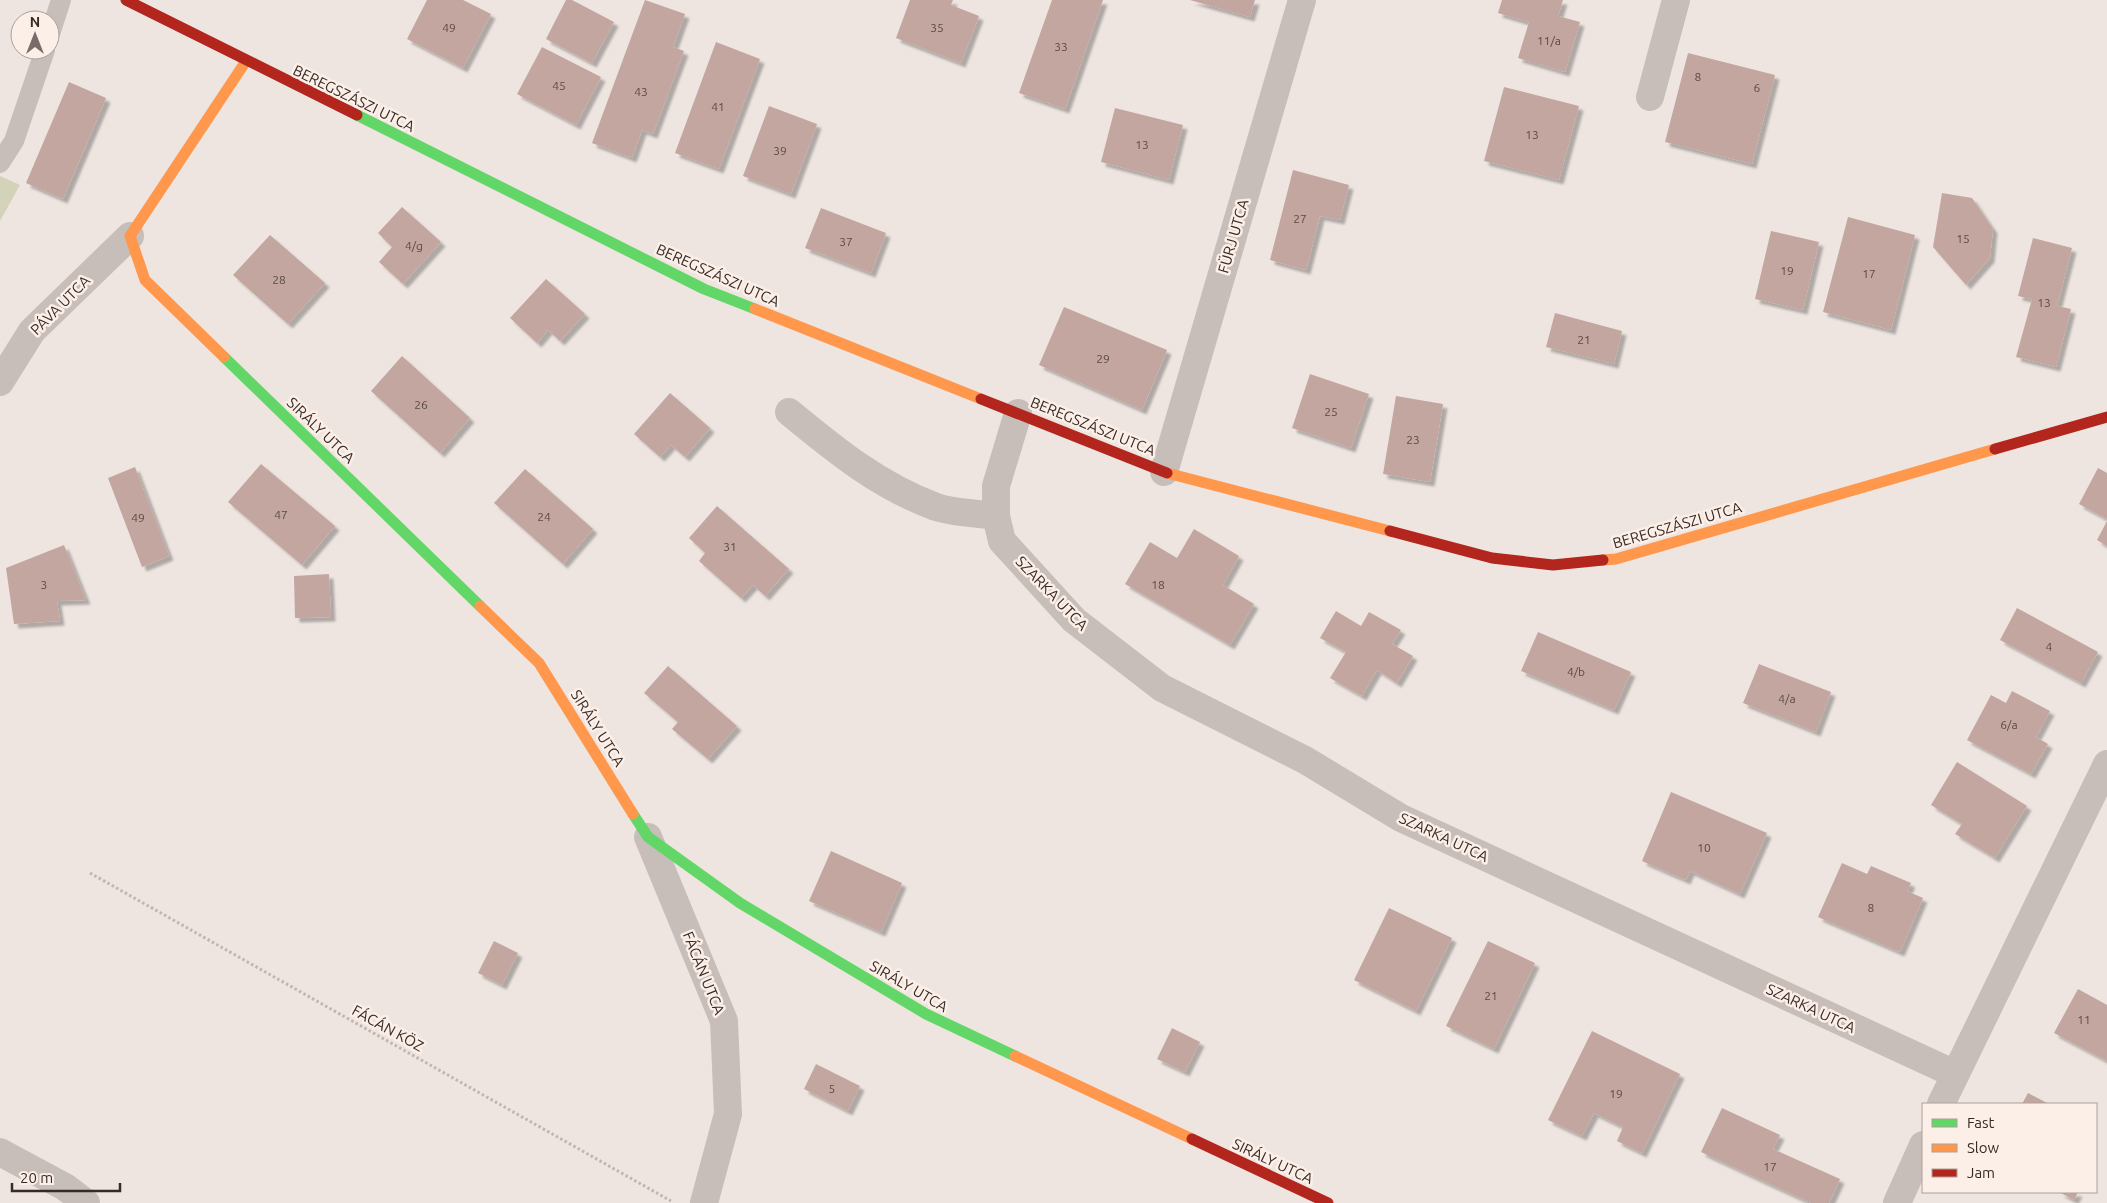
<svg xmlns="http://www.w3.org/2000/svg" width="2107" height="1203" font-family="Ubuntu,sans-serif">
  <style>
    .green { fill: #d2d3b9 }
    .building { fill: #c3a6a0; filter: url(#shadow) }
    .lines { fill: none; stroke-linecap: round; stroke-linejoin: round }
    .path { stroke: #c0b6b1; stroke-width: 3; stroke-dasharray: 2.5 2.5; stroke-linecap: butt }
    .lane { stroke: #c7beb9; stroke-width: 20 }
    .street { stroke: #c7beb9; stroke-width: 28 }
    .fast { stroke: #63d668; stroke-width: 11 }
    .slow { stroke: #ff974d; stroke-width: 11 }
    .jam { stroke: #b3261e; stroke-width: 11 }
    .labels { text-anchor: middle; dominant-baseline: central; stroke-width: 5; stroke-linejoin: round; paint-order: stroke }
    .number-label { font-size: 12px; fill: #5b4945 }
    .street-label { font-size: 15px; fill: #382a27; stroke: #fbefe7 }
  </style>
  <defs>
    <filter id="shadow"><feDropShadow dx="4.5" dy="4.5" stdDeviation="1" flood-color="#0004"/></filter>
  </defs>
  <rect width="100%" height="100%" fill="#eee5e0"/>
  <path class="green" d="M0,176L20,185L0,221Z"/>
  <path class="building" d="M427,0H463L491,14L463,68L407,39Z
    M566,0H572L614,22L592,63L546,39Z
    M645,0L685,14L673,47L684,51L653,134L642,130L632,158L592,143Z
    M910,0H953L951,5L979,16L961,63L896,38Z
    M1052,0H1103L1065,109L1019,93Z
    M1190,0H1255L1250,17Z
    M1502,0H1563L1558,16L1580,22L1565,72L1518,58L1529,22L1498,13Z
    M716,42L760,59L719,169L675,153Z
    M542,47L601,77L576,125L517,94Z
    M1688,53L1775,75L1752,164L1665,142Z
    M69,82L106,98L63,199L26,183Z
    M1504,87L1579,106L1559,180L1484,161Z
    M769,106L817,124L791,194L743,176Z
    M1115,108L1183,125L1169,180L1101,162Z
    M1293,170L1349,185L1340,220L1320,216L1306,270L1270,260Z
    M1942,193L1972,198L1993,229L1990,258L1966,285L1933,247Z
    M402,207L441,242L403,284L379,262L392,247L378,233Z
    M821,208L886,233L871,273L805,248Z
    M1848,217L1915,235L1891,330L1823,312Z
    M1771,231L1819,242L1803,310L1755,299Z
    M270,235L325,283L288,324L233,275Z
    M2033,238L2072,248L2057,306L2071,309L2056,367L2016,357L2032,299L2018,296Z
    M546,279L585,314L560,341L548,330L537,343L510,318Z
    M1064,307L1167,350L1142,410L1039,365Z
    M1555,313L1622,331L1614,364L1546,347Z
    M402,356L470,418L440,453L371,391Z
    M1310,374L1369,394L1351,448L1292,428Z
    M670,393L710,428L685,457L671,445L660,457L634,434Z
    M1396,396L1443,404L1430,482L1383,474Z
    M261,464L335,526L302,565L228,502Z
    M135,467L169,556L142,567L108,478Z
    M2098,468L2107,473V519L2079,504Z
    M525,469L593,529L563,564L494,503Z
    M717,506L789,569L765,596L753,585L741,598L699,561L705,553L689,538Z
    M2107,521V546L2097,540Z
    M1194,529L1239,556L1223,585L1254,604L1230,645L1125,584L1150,542L1177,558Z
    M64,545L86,600L57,601L60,621L14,624L6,568Z
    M329,574L331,617L295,618L294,576Z
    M2017,608L2098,652L2081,683L2000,640Z
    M1336,611L1361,626L1369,612L1401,630L1392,644L1413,656L1397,683L1377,670L1362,696L1330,678L1346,652L1320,638Z
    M1538,632L1631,672L1614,710L1521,671Z
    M1759,664L1831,692L1816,732L1743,703Z
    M668,666L737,726L708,759L672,729L678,722L644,693Z
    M2012,691L2050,711L2036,737L2048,744L2031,774L1967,740L1991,695L2006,703Z
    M1957,762L2027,806L1995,858L1955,834L1962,824L1931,805Z
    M1671,792L1767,833L1740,894L1690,871L1686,880L1642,861Z
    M831,851L902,883L881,932L809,901Z
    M1842,863L1867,874L1871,866L1911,883L1907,891L1923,898L1900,952L1818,917Z
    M1389,908L1452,938L1416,1011L1354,980Z
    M494,941L518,953L502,985L478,973Z
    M1488,941L1535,963L1494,1049L1446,1026Z
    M2078,989L2107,1005V1061L2054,1033Z
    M1172,1028L1200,1042L1185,1072L1157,1059Z
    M1592,1031L1680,1074L1642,1153L1617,1141L1623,1127L1594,1113L1582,1136L1548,1120Z
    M816,1064L860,1086L848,1111L804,1089Z
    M2028,1093L2049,1104H2022Z
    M1722,1108L1780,1135L1773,1149L1840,1179L1829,1203H1811L1701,1152Z
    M2059,1192H2078L2074,1200Z"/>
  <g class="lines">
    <path class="path" d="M90,873L671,1201"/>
    <path class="lane" d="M50,34L61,0
      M0,163L14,141L45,50"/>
    <path class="street" d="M1650,97L1676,0
      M0,382L32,331L130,236
      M789,412C835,450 879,486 936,507C954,513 977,513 996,516
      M1018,413L996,486V516L1002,541L1074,620L1162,688L1305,760L1401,818L1955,1074
      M1164,472L1302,0
      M648,837L724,1021L728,1114L704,1203
      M1941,1104L2107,764
      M0,1152L65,1187L86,1203
      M1897,1203L1923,1145"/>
    <path class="fast" d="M357,115L704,289L755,309
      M224,357L480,606
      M633,814L648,837L740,903L926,1014L1015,1056"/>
    <path class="slow" d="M755,309L981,399
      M224,357L145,280L130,236L246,61
      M1167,473L1390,531
      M1603,560L1616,559L1995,449
      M480,606L539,663L633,814
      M1015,1056L1192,1139"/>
    <path class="jam" d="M126,0L357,115
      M981,399L1167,473
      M1995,449L2107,417
      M1390,531L1492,558L1553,565L1603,560
      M1192,1139L1328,1203"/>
  </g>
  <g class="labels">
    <g class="number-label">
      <text x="449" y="27">49</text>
      <text x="937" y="27">35</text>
      <text x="1549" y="40">11/a</text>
      <text x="1061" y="46">33</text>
      <text x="1698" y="76">8</text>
      <text x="559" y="85">45</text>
      <text x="1757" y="87">6</text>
      <text x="641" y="91">43</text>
      <text x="718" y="106">41</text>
      <text x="1532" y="134">13</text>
      <text x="1142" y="144">13</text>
      <text x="780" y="150">39</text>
      <text x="1300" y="218">27</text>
      <text x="1963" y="238">15</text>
      <text x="846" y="241">37</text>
      <text x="414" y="245">4/g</text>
      <text x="1787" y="270">19</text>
      <text x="1869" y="273">17</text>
      <text x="279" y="279">28</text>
      <text x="2044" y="302">13</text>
      <text x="1584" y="339">21</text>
      <text x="1103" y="358">29</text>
      <text x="421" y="404">26</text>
      <text x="1331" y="411">25</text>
      <text x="1413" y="439">23</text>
      <text x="281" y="514">47</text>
      <text x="544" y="516">24</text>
      <text x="138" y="517">49</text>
      <text x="730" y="546">31</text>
      <text x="44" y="584">3</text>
      <text x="1158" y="584">18</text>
      <text x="2049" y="646">4</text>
      <text x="1576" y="671">4/b</text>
      <text x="1787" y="698">4/a</text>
      <text x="2009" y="724">6/a</text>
      <text x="1704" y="847">10</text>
      <text x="1871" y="907">8</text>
      <text x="1491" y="995">21</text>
      <text x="2084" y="1019">11</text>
      <text x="832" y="1088">5</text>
      <text x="1616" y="1093">19</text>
      <text x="1770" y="1166">17</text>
    </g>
    <g class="street-label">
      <text transform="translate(354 98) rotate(26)">BEREGSZÁSZI UTCA</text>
      <text transform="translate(1233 236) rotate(-74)">FÜRJ UTCA</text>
      <text transform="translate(718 275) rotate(24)">BEREGSZÁSZI UTCA</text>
      <text transform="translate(60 305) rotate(-45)">PÁVA UTCA</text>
      <text transform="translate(1093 426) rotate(22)">BEREGSZÁSZI UTCA</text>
      <text transform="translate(321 430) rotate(44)">SIRÁLY UTCA</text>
      <text transform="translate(1677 525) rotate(-16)">BEREGSZÁSZI UTCA</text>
      <text transform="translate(1052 593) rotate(46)">SZARKA UTCA</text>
      <text transform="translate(598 728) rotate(58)">SIRÁLY UTCA</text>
      <text transform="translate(1444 837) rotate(25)">SZARKA UTCA</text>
      <text transform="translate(704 973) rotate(68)">FÁCÁN UTCA</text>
      <text transform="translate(909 986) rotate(30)">SIRÁLY UTCA</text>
      <text transform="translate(1811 1008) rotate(25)">SZARKA UTCA</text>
      <text transform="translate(388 1028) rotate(29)">FÁCÁN KÖZ</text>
      <text transform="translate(1273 1161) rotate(25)">SIRÁLY UTCA</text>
    </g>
  </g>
  <rect x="1922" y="1103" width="175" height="90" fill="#fbefe7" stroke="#ada09a"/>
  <rect x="1932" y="1119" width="25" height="8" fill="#63d668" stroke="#ada09a"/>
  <text x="1967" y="1128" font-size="15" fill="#382a27">Fast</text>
  <rect x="1932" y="1144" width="25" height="8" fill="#ff974d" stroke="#ada09a"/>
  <text x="1967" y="1153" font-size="15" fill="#382a27">Slow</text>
  <rect x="1932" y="1169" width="25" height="8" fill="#b3261e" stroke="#ada09a"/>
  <text x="1967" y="1178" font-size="15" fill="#382a27">Jam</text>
  <g transform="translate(35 35)"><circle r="24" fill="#fbefe7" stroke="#ada09a"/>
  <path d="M0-4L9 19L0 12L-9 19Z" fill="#786b68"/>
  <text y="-8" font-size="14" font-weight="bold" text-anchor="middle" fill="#382a27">N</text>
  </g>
  <path d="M12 1183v8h108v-8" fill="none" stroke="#382a27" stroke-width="2.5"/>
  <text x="20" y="1183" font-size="15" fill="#382a27" stroke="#fbefe7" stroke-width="4" paint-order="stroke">20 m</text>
</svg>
